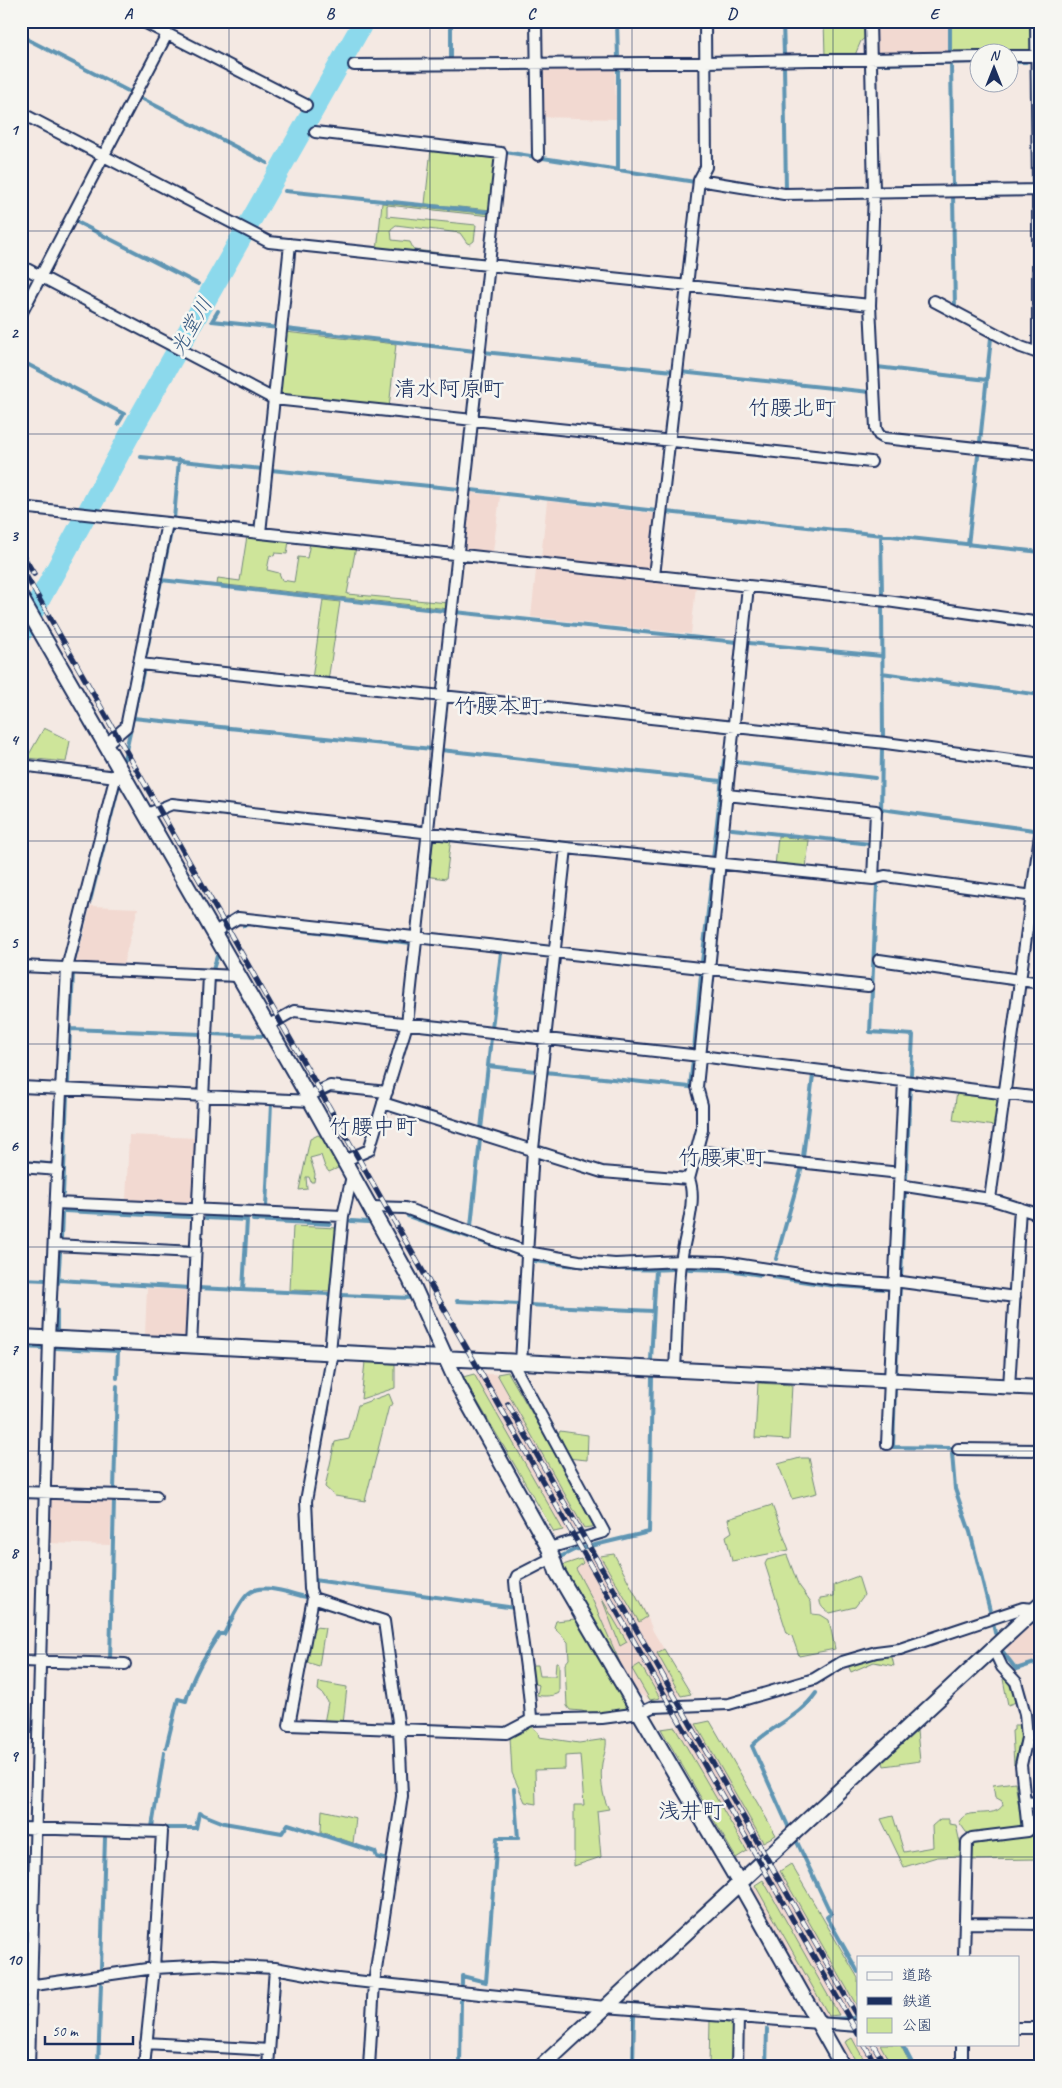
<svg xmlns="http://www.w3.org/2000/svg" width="1062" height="2088" font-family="Caveat,'Klee One',sans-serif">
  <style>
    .built { fill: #f2d9d1 }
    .green { fill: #cee59a; stroke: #748a7c }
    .water { fill: #8cd9ec; stroke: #5f95b3 }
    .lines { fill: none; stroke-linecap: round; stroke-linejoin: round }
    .stream { stroke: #5f95b3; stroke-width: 4 }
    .river { stroke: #8cd9ec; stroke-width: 21 }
    .street-casing { stroke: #1b2f5e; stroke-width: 14 }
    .secondary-casing { stroke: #1b2f5e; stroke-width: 18 }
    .street { stroke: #f6f6f2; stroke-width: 10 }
    .secondary { stroke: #f6f6f2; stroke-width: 14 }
    .rail-casing { stroke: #1b2f5e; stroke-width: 5.5 }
    .rail { stroke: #f6f6f2; stroke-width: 4; stroke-dasharray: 11; stroke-linecap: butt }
    .grid { fill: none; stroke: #1b2f5e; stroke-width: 1; stroke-opacity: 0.55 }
    .labels { text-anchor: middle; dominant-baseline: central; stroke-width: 5; stroke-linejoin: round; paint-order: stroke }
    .water-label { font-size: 21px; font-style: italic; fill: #375a82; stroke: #f6f6f2 }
    .quarter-label { font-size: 22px; fill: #1b2f5e; stroke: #f6f6f2 }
    .neatline { fill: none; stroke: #1b2f5e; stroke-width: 2 }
    .grid-label { font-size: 16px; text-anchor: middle; font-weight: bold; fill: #1b2f5e }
  </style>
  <rect width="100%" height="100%" fill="#f4e9e3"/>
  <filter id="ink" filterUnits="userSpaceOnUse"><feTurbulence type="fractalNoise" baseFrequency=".02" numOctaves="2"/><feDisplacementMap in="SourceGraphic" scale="10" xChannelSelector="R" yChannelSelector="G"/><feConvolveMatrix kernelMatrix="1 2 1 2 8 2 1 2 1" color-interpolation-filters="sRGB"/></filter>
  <g filter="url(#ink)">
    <path class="built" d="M874,21H948V53H877L874,52Z
      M539,70H615L616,119L539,117Z
      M467,492L500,496L493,552L460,549Z
      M547,501L659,514L652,570L541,558Z
      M536,570L696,586L691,634L531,617Z
      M91,906L138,908L123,965L76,962Z
      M129,1135L197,1138L194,1201L191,1204L126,1201Z
      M147,1288L191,1290L189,1333L185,1337L145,1335Z
      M508,1372L597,1526L554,1532L463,1377L474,1374H497Z
      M52,1496L112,1498L110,1545L47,1543L49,1500Z
      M614,1554L645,1611L653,1631L691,1694L650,1700L636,1692L563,1565L571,1561Z
      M1041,1615V1660L1018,1668L1006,1653L1009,1651L1006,1647Z
      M710,1721L776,1835L736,1858L661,1729Z
      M791,1864L858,1978V2011L824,2017L751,1888Z
      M852,2038H858V2044H900L912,2067H853L841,2045Z"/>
    <path class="green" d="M824,21H866V37L861,41L855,55L825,56Z
      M951,21H1033V49L1029,52H951Z
      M431,149L493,155L498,159L492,210L425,204Z
      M382,203L491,214V216L387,205V216L476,225L474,241L470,244L467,243L460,233L396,225L391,229L392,240L410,242L414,250L485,258V261L377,251Z
      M285,332L396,344L389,408L280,396L278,392Z
      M247,536L289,541L287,554L275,553L274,556L270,555L267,570L279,573L282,580L294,582L298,557L307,558L310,543L356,547L347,594L449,603V609L217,584L218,578L240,581Z
      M323,600L340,602L328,681L312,679Z
      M44,728L70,741L66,762L27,758Z
      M433,836L451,838L446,879L426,876L430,839Z
      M778,836L809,840L806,869L775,867Z
      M957,1091L993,1097L998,1102L994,1126L953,1120Z
      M318,1135C328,1139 338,1158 338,1168L329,1172L325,1167L321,1155L310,1158L315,1174L314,1182H311L309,1177H306L307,1189L299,1190L310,1139Z
      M293,1226L337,1228L330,1291L290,1290Z
      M365,1362L395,1364V1388L361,1399Z
      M508,1372L597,1526L584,1528L497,1374Z
      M474,1374L563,1530L554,1532L463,1377Z
      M758,1383L792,1385L789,1440L755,1438Z
      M389,1394L393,1404L389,1406L365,1501L335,1496L325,1487L335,1442L349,1439L358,1405Z
      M560,1431L588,1435L587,1460L567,1458L562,1449V1440L558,1435Z
      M800,1458H809L817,1493L792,1499L778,1464Z
      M772,1505L789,1550L732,1561L726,1536L732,1532L728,1519Z
      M614,1554L647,1617L639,1622L600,1556Z
      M787,1555L798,1584L811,1602L812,1614L821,1615L829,1620L835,1649L799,1656L792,1636L787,1633L765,1564L767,1560Z
      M581,1559L583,1563L576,1569L593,1601L625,1674L563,1565Z
      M858,1576L864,1595L855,1607L830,1613C824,1610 819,1606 820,1598L834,1596V1585Z
      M602,1599L627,1642L620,1646Z
      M575,1619L580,1623L629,1711L592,1715L582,1711L570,1710L567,1706L565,1664L569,1659L568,1642L554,1627L556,1621Z
      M315,1627L325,1628L319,1666L303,1661L311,1632Z
      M664,1649L691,1694L681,1696L657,1653Z
      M891,1653L894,1666L874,1662L851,1672L847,1663Z
      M556,1662H558L559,1664V1693C555,1696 542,1697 537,1695L539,1685L532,1683L530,1668L532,1665H538L540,1676H555Z
      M640,1664L660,1698L650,1700L632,1669Z
      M1007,1678L1016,1702L1008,1705L1003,1679Z
      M319,1682L347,1687L343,1724L324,1723L328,1702L322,1693L318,1690Z
      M710,1721L776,1835L763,1842L696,1724Z
      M1014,1725H1020L1021,1736L1014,1765L1012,1731L1014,1730Z
      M531,1726L538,1732L539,1737L579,1743L606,1739C607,1748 604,1754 602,1763C600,1776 602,1798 609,1809L597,1811L601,1857L574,1866V1805H584L580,1755L565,1756V1769L535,1770L536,1804L525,1802L512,1773L510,1737Z
      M675,1727L747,1851L736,1858L661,1729Z
      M917,1731L920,1761L884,1766L883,1762Z
      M1015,1782L1022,1825L1019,1828L970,1834L966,1832L959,1822C967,1806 994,1820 1003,1805L1002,1801L995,1797L993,1785Z
      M322,1810L356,1818L353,1843L321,1832Z
      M893,1816L904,1852L933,1847L932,1826L940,1819H949V1824L956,1825L963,1856L937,1857L904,1867L881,1819Z
      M1033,1836L1038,1859L970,1860V1848L973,1844Z
      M791,1864L858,1978V2008L780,1871Z
      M763,1880L839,2015L829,2016L755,1885Z
      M21,1993L27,1995L26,2044H21Z
      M710,2020L730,2023L733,2028L732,2067H709Z
      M852,2038L868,2067H859L845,2042Z
      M880,2044H900L912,2067H892Z"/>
    <path class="water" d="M25,609L32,622L21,642V615Z"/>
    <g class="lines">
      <path class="stream" d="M451,21V61
        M617,21L618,59
        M783,21L784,56
        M950,21V52
        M166,28L169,21
        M21,36L132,93
        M1010,62H1026
        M951,63L953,189
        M879,64L980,62
        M784,65L786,190
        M618,67V169
        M336,69H348
        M139,97L267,163
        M505,155V152L695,182
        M274,167L280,170
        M268,190H276
        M285,191L490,212
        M953,194L955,309
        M75,221L198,284
        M206,288L212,290
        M203,305L210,308
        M218,311L212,321L279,328
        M286,329L475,351
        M483,352L673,371
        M21,361L124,414L118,424
        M877,367L987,380
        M680,372L870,392
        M127,429L131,431
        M980,442L991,338
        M120,451L127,455
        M141,457L263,469
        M271,470L459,489
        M471,490L657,511
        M666,512L1041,552
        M174,519L179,460
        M881,534L882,594
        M968,545L978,456
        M161,580L445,611
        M882,606L883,737
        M455,612L737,642
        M749,643L882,656
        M145,659L171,532
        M882,673L1041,695
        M133,718L432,749
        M441,746V750L721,781
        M736,762L875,778
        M123,764L143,672
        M881,809L1034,830
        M881,812L882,749
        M732,829L871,844
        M713,859L724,760
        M877,885L870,1032L913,1035L911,1074
        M90,901L119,785
        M244,926L248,924L411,943
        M74,961L83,926
        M702,962L713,869
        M190,969L213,970L217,956
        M71,1015L73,973
        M492,1028L501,952
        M70,1029L202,1034
        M210,1034L264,1036
        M694,1050L701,975
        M488,1066L536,1071
        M545,1072L690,1087L693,1060
        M68,1084L70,1027
        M481,1129L491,1038
        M803,1157L813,1075
        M21,1162L49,1164
        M906,1179L910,1086
        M63,1194L67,1095
        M266,1207L271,1104
        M65,1211L189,1217
        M408,1216L521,1255
        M206,1218L247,1220
        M253,1220L330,1224
        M351,1221L368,1222
        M471,1226L480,1139
        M61,1238L62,1214
        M776,1259L802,1167
        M535,1261C584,1268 624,1271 674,1269
        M689,1269L729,1270L761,1275
        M773,1277L835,1286L887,1289
        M901,1277L905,1191
        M21,1279L46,1280
        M59,1280L190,1288
        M58,1283L60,1253
        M197,1288L329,1294
        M243,1290L247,1220
        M341,1295L411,1298
        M457,1301L520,1304
        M528,1305L653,1311
        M57,1329V1310
        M21,1347L44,1348
        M56,1348L118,1351L117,1378
        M651,1360L656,1270
        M896,1372L900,1286
        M895,1389L893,1447L951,1448
        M952,1453L955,1489L970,1532L991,1615
        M114,1490L117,1386
        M560,1557L574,1550L649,1532L652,1377
        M314,1583V1580L515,1608
        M993,1622L995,1633
        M1003,1652L1016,1669L1041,1661
        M107,1660H110L114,1500
        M166,1748L178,1699L186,1701C192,1676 205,1656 219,1634H224C230,1623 240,1600 249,1593C263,1582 291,1594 306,1597V1588
        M788,1826L752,1746C771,1725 798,1719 816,1693
        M152,1827L164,1753
        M161,1828H196L199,1813L224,1823L282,1833L288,1824L375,1852L377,1857L388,1860
        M797,1842L831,1914L827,1917L858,1972
        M101,1968L105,1838
        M462,1984V1976L486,1982L497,1838H518L514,1789
        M825,2019L858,2018
        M902,2044L914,2067
        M98,2067L101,1984
        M149,2067L150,2055
        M460,2067L461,2000
        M633,2067L634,2015
        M766,2067L767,2029"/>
      <path class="river" d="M21,634L136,423L364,21"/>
      <defs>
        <path id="street" d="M142,21L306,105
          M536,21L538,155
          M870,21L874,192L870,305L876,429L879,435L884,438L1041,455
          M1036,21L1038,190V353
          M1010,56H1041
          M354,65L654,63L980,57
          M21,113L269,242L870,305
          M315,132L501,153L407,1024L369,1150L344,1161
          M699,180L784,194L1041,190
          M21,266L274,399L871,462
          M934,301L1021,347L1041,354
          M21,314L167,34
          M21,507L887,601L1041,623
          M260,533L290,244
          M654,576L699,180L706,167L705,21
          M140,664L886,743L1041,764
          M105,745L126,727L167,523
          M21,765L116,777
          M727,795L876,811L873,879
          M145,815L172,804L566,848L873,879L885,876L1041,897
          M213,933L238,918L868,986
          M879,960L1041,983
          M21,966L237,976
          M267,1026L294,1011L700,1056L1041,1098
          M21,1087L311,1101
          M308,1096L330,1086L387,1092
          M383,1103L602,1172L689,1179
          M695,1151L900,1173
          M21,1167L58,1170
          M899,1185L990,1199L1041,1215
          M990,1199L1041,828
          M56,1203L343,1216
          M370,1207L405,1208L527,1252L579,1261L615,1264L681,1261L723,1262L832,1279L894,1284
          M54,1245L195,1252
          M894,1281L1015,1297
          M191,1346L209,975
          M330,1352L343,1216L352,1176
          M333,1352L306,1501L310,1589L313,1598L384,1621L399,1729L402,1796L374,1983L369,2067
          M512,1362L604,1532L549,1548
          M521,1363L533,1149L566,848
          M675,1370C677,1334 677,1298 681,1263C683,1239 698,1202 689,1179L702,1130V1105L697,1087L748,586
          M1009,1387L1020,1208
          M887,1444L904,1081
          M958,1449L1041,1450
          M21,1492L156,1496
          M313,1598L289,1725L506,1733L531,1720L602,1718L640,1713L653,1707L729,1704L814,1679L842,1662L876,1652L900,1649L1023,1608L1035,1609
          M21,1661L125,1664
          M531,1720C529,1673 519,1628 515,1581L517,1576L552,1558
          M1025,1803L1041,1802
          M21,1828L162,1832L154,1968L144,2067
          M965,1923L1041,1924
          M964,1957L967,1842L972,1838L1028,1831L1021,1765L1027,1738L1025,1714L1016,1682L1002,1667L993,1648
          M21,1987L154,1968L213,1965L275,1968L329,1978L374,1983L605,2007L858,2026
          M1018,2028H1041
          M146,2043L269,2050
          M29,2067L49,1338L67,968L118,767
          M268,2067L275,1968
          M737,2067L738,2017
          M962,2067V2044"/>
        <path id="secondary" d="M21,598L308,1096L410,1279L458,1385L549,1548L557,1572L740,1884L843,2067
          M21,1337L1041,1388
          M541,2067L1041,1604"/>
      </defs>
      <use href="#street" class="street-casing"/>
      <use href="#secondary" class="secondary-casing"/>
      <use href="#street" class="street"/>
      <use href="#secondary" class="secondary"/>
      <defs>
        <path id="rail" d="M21,552L34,574
          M21,567L858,2034
          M508,1404L858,2018
          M864,2044L877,2067
          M873,2044L886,2067"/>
      </defs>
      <use href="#rail" class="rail-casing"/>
      <use href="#rail" class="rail"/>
    </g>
  </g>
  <path class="grid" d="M229,21V2067M430,21V2067M632,21V2067M833,21V2067M21,231H1041M21,434H1041M21,637H1041M21,841H1041M21,1044H1041M21,1247H1041M21,1451H1041M21,1654H1041M21,1857H1041"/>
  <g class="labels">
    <g class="water-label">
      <text transform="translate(191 326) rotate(-60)">光堂川</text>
    </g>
    <g class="quarter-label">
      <text x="449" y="389">清水阿原町</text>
      <text x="792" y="408">竹腰北町</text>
      <text x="498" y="706">竹腰本町</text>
      <text x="373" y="1127">竹腰中町</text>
      <text x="722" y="1158">竹腰東町</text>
      <text x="691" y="1811">浅井町</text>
    </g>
  </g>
  <rect width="1062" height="2088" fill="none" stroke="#f6f6f2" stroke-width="55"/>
  <rect x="857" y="1956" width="162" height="90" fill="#f6f6f2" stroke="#9ea6b7"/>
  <rect x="867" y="1972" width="25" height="8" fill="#f6f6f2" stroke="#9ea6b7"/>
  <text x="902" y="1980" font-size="15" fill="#1b2f5e">道路</text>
  <rect x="867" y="1997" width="25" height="8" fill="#1b2f5e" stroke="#9ea6b7"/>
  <text x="902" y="2006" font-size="15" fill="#1b2f5e">鉄道</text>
  <rect x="867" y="2018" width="25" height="15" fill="#cee59a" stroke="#9ea6b7"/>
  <text x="902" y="2030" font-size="15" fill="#1b2f5e">公園</text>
  <g transform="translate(994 68)"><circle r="24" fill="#f6f6f2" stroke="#9ea6b7"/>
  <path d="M0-4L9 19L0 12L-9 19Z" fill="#1b2f5e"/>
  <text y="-8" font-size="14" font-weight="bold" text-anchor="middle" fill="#1b2f5e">N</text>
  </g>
  <path d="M45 2036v8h88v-8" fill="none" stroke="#1b2f5e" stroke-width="2.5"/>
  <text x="52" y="2036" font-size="15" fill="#1b2f5e" stroke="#f6f6f2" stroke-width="4" paint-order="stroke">50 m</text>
  <rect x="28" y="28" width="1006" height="2032" class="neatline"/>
  <g class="grid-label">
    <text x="128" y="19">A</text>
    <text x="330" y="19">B</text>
    <text x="531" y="19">C</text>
    <text x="732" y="19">D</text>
    <text x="934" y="19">E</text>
    <text x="14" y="135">1</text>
    <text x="14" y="338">2</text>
    <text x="14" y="541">3</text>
    <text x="14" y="745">4</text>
    <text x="14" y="948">5</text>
    <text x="14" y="1151">6</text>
    <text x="14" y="1355">7</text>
    <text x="14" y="1558">8</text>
    <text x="14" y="1761">9</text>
    <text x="14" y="1965">10</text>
  </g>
</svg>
